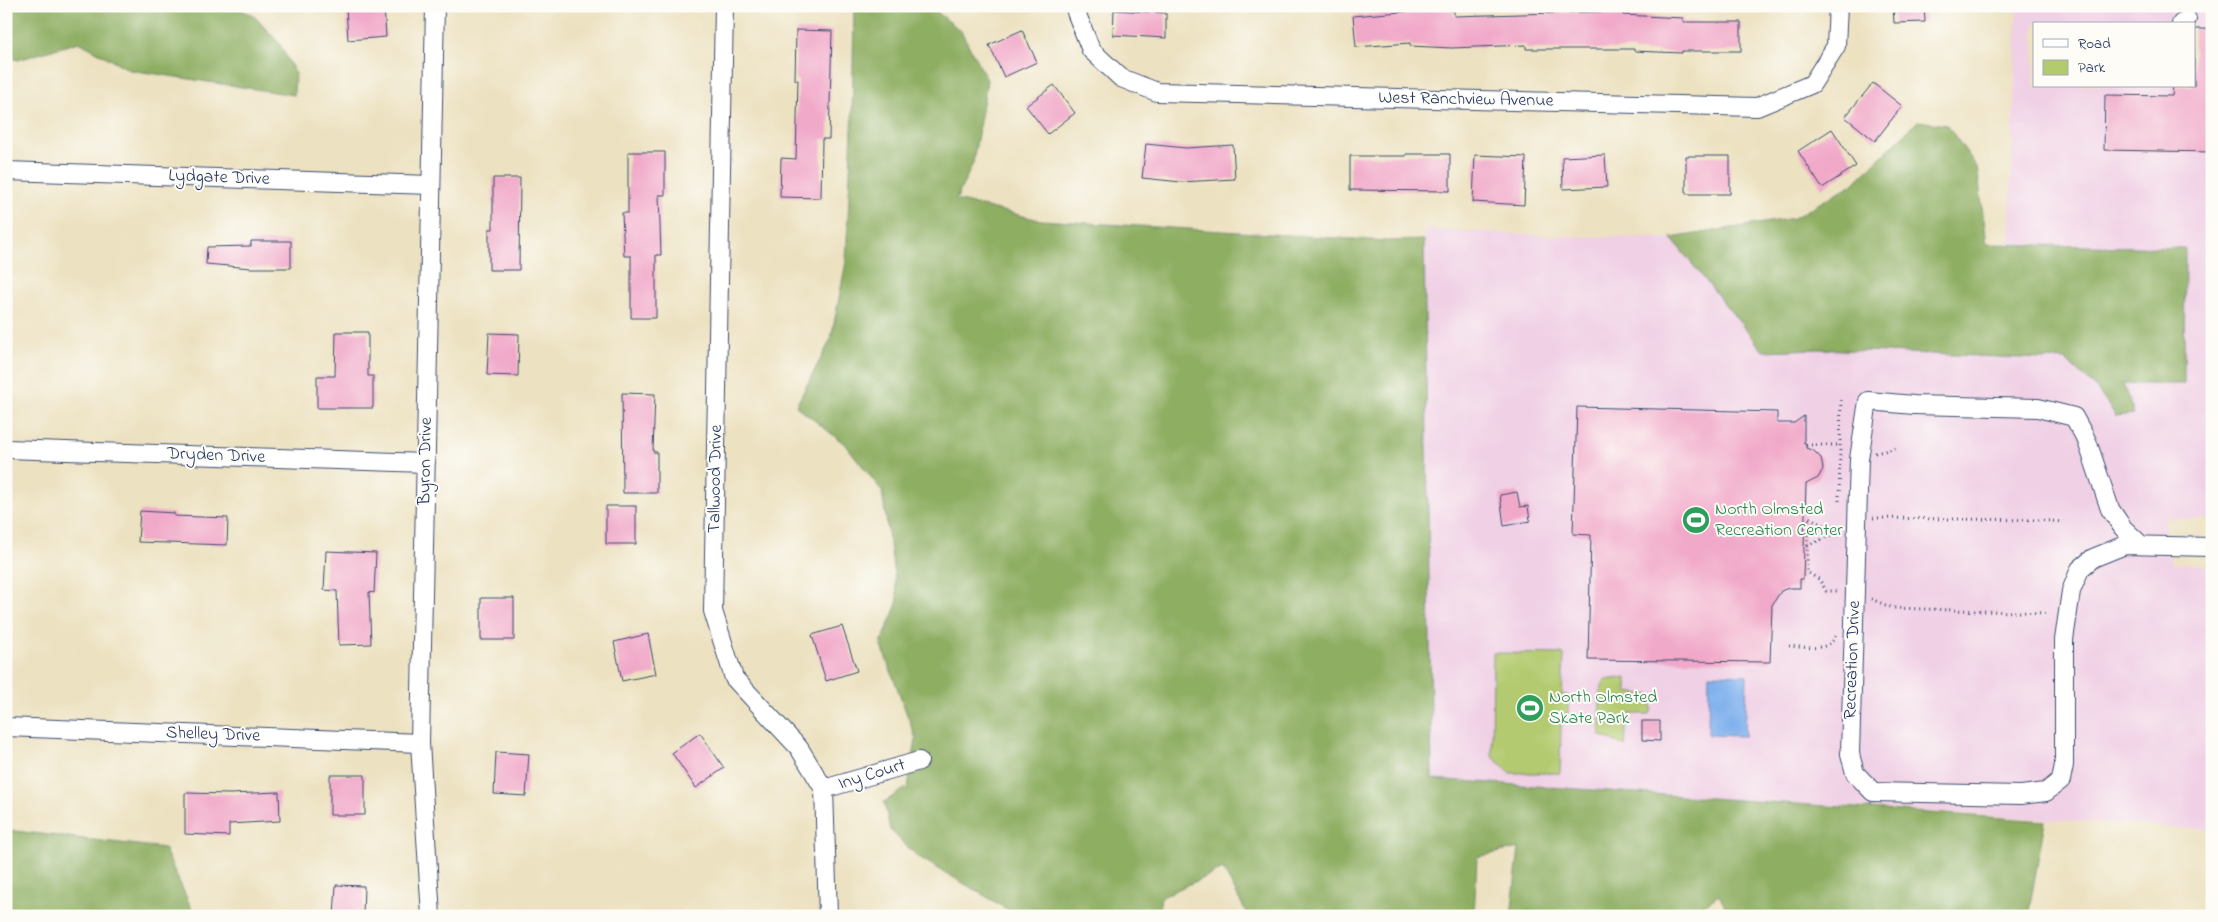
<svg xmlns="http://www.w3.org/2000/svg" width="2218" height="922" font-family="'Indie Flower',sans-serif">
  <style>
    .built { fill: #f0d0e5; fill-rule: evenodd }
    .green { fill: #b3ca6f; stroke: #677c66 }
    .forest { fill: #8eae62; stroke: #546e60 }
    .water { fill: #82b2ed; stroke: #4e70a6 }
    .building { fill: #f1a9c9 }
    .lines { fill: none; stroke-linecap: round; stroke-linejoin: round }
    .minor-casing { stroke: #3a4a6d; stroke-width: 20 }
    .path { stroke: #3a4a6d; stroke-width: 3; stroke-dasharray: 1 4; stroke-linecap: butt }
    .minor { stroke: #fff; stroke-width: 18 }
    .labels { text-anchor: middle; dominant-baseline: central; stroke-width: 4; stroke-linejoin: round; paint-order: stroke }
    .street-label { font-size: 18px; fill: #1b2f5e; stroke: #fdfcf7 }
    .leisure-label { font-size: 18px; fill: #27864d; stroke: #fdfcf7; text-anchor: start }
  </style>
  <rect width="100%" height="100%" fill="#fdfcf7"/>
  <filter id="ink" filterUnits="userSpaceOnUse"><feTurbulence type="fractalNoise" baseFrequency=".02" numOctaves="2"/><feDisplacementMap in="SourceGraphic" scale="10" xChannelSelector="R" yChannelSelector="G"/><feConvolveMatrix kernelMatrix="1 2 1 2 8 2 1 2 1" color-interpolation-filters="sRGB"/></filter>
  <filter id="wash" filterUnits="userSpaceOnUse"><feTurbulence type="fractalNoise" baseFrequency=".0096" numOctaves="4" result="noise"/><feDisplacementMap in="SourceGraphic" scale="20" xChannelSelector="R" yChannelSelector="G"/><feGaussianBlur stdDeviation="1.12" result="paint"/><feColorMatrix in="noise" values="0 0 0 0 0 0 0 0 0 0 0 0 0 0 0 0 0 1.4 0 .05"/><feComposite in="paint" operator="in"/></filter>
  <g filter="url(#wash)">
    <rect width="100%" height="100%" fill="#ece1c0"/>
    <path class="built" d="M2017,6H2212V520L2164,518L2172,563L2212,565V830L1432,779L1424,229L1558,236L2009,244ZM2034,24H2194V86H2034Z"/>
    <path class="green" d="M1493,653L1564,654L1562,695H1568V721H1561L1560,773H1510L1492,756Z
      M1627,677V692L1650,695L1652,709L1650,714H1627L1625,746L1600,735V690L1605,680Z"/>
    <path class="forest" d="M6,6H227L252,14L279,43L295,73L294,95L130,70L79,42L18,60L6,56Z
      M854,6H937V12L961,31L987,80L973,163L956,200L1040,220L1386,241L1424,240L1432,779L2045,821L2028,916H1730L1719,895L1688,916H1511L1519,848L1477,857L1474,916H1248L1223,869L1161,897L1158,916H1019L917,856L890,830L884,802L908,787L916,739L881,644L898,601L882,491L846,445L796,406L831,339L846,262L852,130Z
      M1918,121L1947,125L1977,167L1987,244L2185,248L2184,384H2123L2134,414L2116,416L2095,387L2065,360L1819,349L1763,351L1671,238L1794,218L1854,183Z
      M6,830L164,848L195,916H6Z"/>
    <path class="water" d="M1709,674L1747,675L1745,736L1708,735Z"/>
    <g id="blocks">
      <path class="building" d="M346,6H384L386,37L348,40Z
        M1893,6H1924L1925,22L1894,23Z
        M1412,8L1454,10V16L1623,11V15L1683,18V22H1741V51H1682V53L1634,51V49H1526V45L1452,48L1410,46V43L1356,47L1353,16L1412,11Z
        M1114,10L1166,13V38L1113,35Z
        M2194,29H2212V152L2104,150L2105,95L2172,96L2173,86H2194Z
        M796,30L832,31L829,139H822L821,198L780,197L781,158L796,159L798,80H795Z
        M1022,30L1037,62L1004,77L989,45Z
        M1873,83L1902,106L1875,141L1845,117Z
        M1054,85L1075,113L1048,134L1026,106Z
        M1832,129L1856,166L1822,188L1798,151Z
        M1146,144L1186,148L1233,145L1235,179L1181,182L1142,178Z
        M628,152H665V195H659L661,255H656V318H631V256H624L622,213H628Z
        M1406,154H1450V191L1350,190V156H1406Z
        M1475,155L1526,157L1524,205L1473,202Z
        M1605,155L1607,187L1563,189L1562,157Z
        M1686,156H1730V194H1686Z
        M493,178H520L519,270H489V229H493Z
        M251,241H291V268H251L206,264L207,247L251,246Z
        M336,332H368V376H373V408H317V376H335Z
        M489,333L519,334L518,376L487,375Z
        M622,393L655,394L653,452H657V493H623Z
        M1577,407L1777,412V423H1794L1804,416V443H1806V448L1814,451L1821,458L1823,469L1818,478L1806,484L1803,579H1800V588H1788L1781,591L1772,605L1770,662L1588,660L1591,535L1573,534Z
        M1517,492L1520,507L1528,506L1530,521L1504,526L1500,495Z
        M606,506H636V544H606Z
        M140,511L174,513V516L228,518L227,545L138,542Z
        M326,551L376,553L374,593L369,592L371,644L339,645L337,591L324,590Z
        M481,598H514V640H481Z
        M842,626L857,671L826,681L812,635Z
        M648,634L656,674L622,681L614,642Z
        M1642,721H1660V741L1642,740Z
        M700,733L724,768L696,788L672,753Z
        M496,752L529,754L526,796L494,794Z
        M330,775H365V815H330Z
        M279,792L280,821L229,824V836L185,834V793L230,794Z
        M336,885L364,886L363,916H334Z"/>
    </g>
  </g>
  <g filter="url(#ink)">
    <use href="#blocks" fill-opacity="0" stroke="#3a4a6d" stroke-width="1"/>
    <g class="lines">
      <defs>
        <path id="minor" d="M724,6L713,611L734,678L799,748L824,789L828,916
          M1076,6V12L1091,50L1121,78L1157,92L1757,107L1812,84L1836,46L1838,6
          M2181,24L2187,19
          M6,171L431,185
          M6,449L426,463
          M2141,545L2123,528L2110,509L2087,441L2074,417L2038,408L1914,405L1868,401L1859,459L1850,754L1855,773L1873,792L2021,795L2046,792L2061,780L2064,765V640L2071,591L2080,569L2093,558L2125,545L2212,547
          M6,727L420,743
          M824,789L919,761
          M431,916L420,743L435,6"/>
      </defs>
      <use href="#minor" class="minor-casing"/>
      <path class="path" d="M1806,445H1840
        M1875,453L1898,448
        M1839,501L1841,397
        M1873,518L2040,520L2063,522
        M1807,546L1838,532L1808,517L1807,572L1820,580L1826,591H1840
        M1871,599L1893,608L2046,613
        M1789,646C1805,647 1831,653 1836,634"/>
      <use href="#minor" class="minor"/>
    </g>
  </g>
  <defs>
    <symbol id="stadium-disc" viewBox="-11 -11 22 22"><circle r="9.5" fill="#2e9e5b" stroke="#fdfcf7"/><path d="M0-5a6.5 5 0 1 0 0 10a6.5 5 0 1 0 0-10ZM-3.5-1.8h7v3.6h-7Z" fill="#fff"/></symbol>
  </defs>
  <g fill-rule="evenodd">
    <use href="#stadium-disc" x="1680" y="504" width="32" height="32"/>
    <use href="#stadium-disc" x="1514" y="692" width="32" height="32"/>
  </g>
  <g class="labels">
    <g class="street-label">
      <text transform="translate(1466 100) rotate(1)">West Ranchview Avenue</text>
      <text transform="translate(219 178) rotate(2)">Lydgate Drive</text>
      <text transform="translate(216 456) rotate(2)">Dryden Drive</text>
      <text transform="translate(426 461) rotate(-89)">Byron Drive</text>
      <text transform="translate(716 479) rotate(-89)">Tallwood Drive</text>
      <text transform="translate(1853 660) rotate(-88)">Recreation Drive</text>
      <text transform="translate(213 735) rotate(2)">Shelley Drive</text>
      <text transform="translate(872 775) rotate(-17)">Iny Court</text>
    </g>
    <g class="leisure-label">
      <text x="1715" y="510">North Olmsted<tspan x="1715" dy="21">Recreation Center</tspan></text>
      <text x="1549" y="698">North Olmsted<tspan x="1549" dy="21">Skate Park</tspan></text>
    </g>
  </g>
  <rect width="2218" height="922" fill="none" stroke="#fdfcf7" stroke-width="25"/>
  <rect x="2033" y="22" width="162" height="65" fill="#fdfcf7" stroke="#a3aaba"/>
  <rect x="2043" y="39" width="25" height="8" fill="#ffffff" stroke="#a3aaba"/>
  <text x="2078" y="48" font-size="15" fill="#1b2f5e">Road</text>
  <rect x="2043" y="60" width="25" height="15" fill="#b3ca6f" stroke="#a3aaba"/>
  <text x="2078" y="72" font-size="15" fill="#1b2f5e">Park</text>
</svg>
